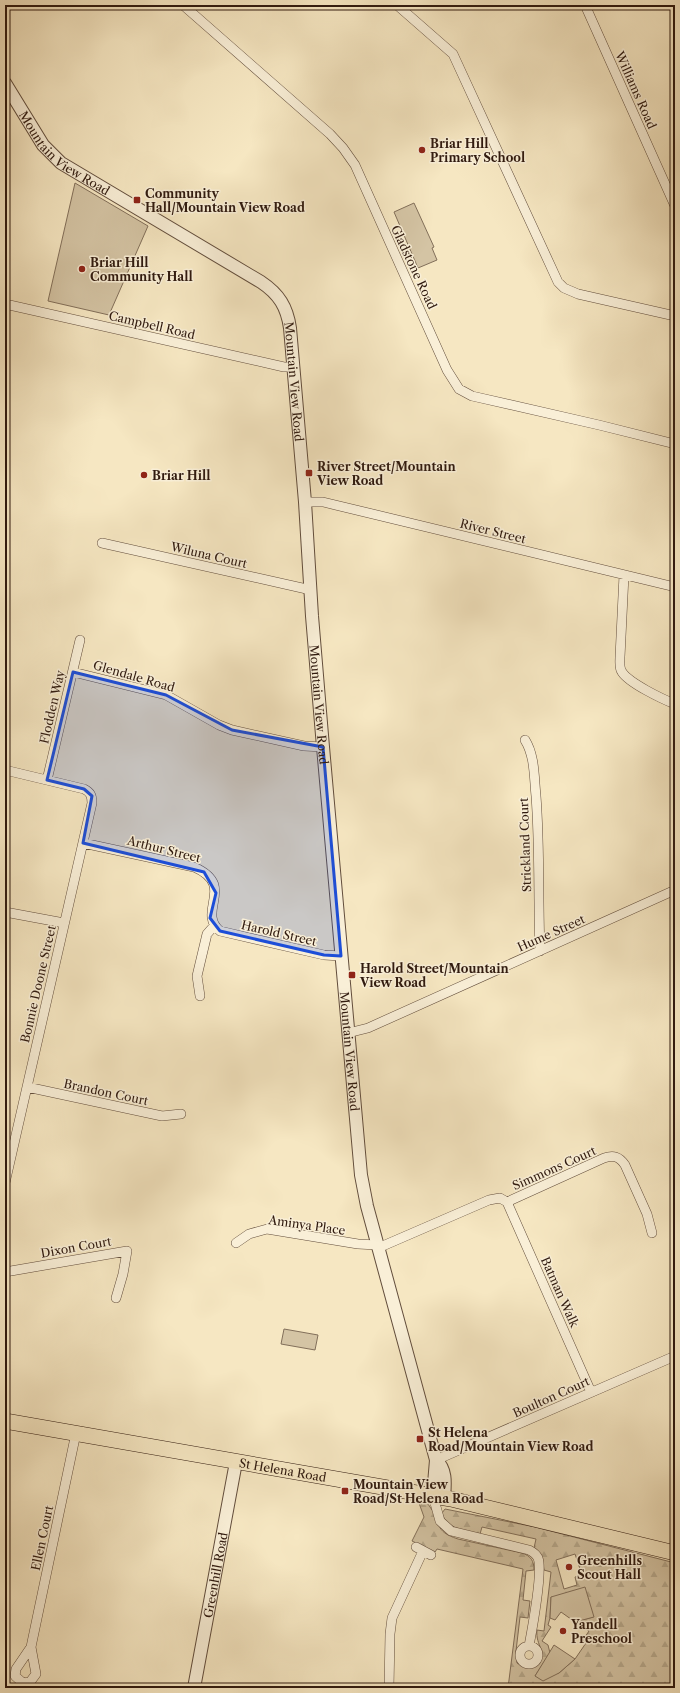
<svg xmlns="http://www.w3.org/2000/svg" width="680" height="1693" font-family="'Libre Caslon Text',serif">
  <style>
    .forest { fill: url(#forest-firs); stroke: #826f5a; fill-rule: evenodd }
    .park { fill: #d4c4a4; stroke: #826f5a }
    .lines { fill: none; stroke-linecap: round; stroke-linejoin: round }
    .minor-casing { stroke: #624d3c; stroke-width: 10 }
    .tertiary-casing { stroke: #624d3c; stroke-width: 14 }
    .primary-casing { stroke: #301a0f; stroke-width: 16 }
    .minor { stroke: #f9efd7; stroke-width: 9 }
    .tertiary { stroke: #f9efd7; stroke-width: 12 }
    .primary { stroke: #f6e7c2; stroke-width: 15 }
    .marked { fill: #1d4ed8; fill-opacity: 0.2; stroke: #1d4ed8; stroke-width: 3; stroke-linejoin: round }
    .poi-dot { fill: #8f2418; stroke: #f9efd7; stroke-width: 1.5 }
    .labels { text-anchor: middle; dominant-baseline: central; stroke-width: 3; stroke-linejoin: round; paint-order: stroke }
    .street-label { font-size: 12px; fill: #301a0f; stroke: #f9efd7 }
    .poi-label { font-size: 12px; font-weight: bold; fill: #301a0f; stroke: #f9efd7; text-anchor: start }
  </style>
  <defs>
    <pattern id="forest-firs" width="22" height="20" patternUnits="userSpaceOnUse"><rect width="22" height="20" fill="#d4c4a4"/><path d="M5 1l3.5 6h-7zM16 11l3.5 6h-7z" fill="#b6a88c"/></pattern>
  </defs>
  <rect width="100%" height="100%" fill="#f6e7c2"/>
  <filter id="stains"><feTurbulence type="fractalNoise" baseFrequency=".005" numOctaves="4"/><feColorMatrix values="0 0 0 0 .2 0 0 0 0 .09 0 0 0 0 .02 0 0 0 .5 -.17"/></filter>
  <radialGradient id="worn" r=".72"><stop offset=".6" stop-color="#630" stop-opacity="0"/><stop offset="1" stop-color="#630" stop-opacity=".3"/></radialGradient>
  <path class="forest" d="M419,1503L428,1504L430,1507C442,1523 433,1531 458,1539L522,1553C531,1556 534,1561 534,1570L526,1571L523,1600L530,1601L528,1618L520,1617L516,1651L517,1663L527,1668L537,1665C549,1652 535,1646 537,1630L544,1631L551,1572L544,1570L542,1557L534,1548L536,1539L482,1527L480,1534C467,1531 446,1529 442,1513L445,1509L535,1527L675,1563V1688H541L538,1686L537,1688H508L523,1569L437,1549L435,1552L412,1541L424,1517ZM575,1554L582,1575L575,1577L577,1585L564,1589L556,1560ZM551,1597L593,1617L575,1622L589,1631L583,1640L586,1643L575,1659L559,1673L535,1676L550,1653L548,1645L542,1641L551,1627L548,1625L550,1618Z"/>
  <path class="park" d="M75,183L148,226L109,315L48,301Z
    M414,203L434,247L432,248L437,260L418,268L394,212Z
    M284,1329L318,1335L315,1350L281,1344Z
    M585,1587L594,1617L575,1622L561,1612L555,1620L550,1618L551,1597Z
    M554,1645L575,1659L559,1673L543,1681L535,1676Z"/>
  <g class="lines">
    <defs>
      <path id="minor" d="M183,5L330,134L343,148L355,165L447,370L459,389L472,396L599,425L675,444
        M397,5L453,54L558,282L564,288L578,294L675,316
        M585,5L675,206
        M5,304L284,367H294
        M305,502H323L675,587
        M102,543L311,590
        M624,575L620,657C620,662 619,668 622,672C629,683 662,699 675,704
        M73,672L166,695L219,725L232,730L304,746L323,747
        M525,740C535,756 534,777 536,796C540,848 538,899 540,951
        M5,770L84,789C90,792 92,795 92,803L5,1183
        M47,780L80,640
        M83,843L194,867C237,886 196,911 220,931L324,955L341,956
        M5,912L64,923
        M200,996L197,976L207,934L214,926
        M348,1033L368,1028L675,890
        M27,1087L162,1116L181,1114
        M507,1202L591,1392
        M507,1202L604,1158C613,1155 619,1156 625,1165L647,1214L652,1233
        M236,1243L249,1234L267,1229L358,1244L377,1245
        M378,1248L489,1200L500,1198L507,1202
        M5,1272L127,1251L123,1274L116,1298
        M436,1460L675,1356
        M433,1496L440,1521L451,1531L529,1550C533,1552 536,1554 538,1558C543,1571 532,1630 529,1646
        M416,1547L431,1555
        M520 1655a9 9 0 1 1 18 0a9 9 0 1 1-18 0Z
        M31,1647L16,1669L15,1676L23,1683L30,1682L36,1674L31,1647L76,1433
        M389,1688L390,1634L392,1618L423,1551"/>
      <g id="tertiary">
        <path id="s1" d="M5,83L43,145L61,163L261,282C279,294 287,307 290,328L305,502L312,616L323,747L361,1175L367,1206L436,1460C447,1470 445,1484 444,1498"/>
        <path d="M433,1496L436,1460"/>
        <path id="s2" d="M194,1688L236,1462"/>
      </g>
      <g id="primary">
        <path id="s3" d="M5,1421L451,1499L675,1553"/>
      </g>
    </defs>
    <use href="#minor" class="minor-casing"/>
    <use href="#tertiary" class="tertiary-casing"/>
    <use href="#primary" class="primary-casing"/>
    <use href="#minor" class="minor"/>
    <use href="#tertiary" class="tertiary"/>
    <use href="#primary" class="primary"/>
  </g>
  <path class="marked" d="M73,672L166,695L232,730L323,747L341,956L324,955L220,931L210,918L216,893L204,872L83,843L92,796L84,789L47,780Z"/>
  <g class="poi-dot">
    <circle cx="422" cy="150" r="4"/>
    <rect x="133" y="196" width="8" height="8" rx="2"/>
    <circle cx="82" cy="269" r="4"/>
    <rect x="305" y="469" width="8" height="8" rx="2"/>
    <circle cx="144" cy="475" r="4"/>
    <rect x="348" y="971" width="8" height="8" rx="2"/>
    <rect x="416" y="1435" width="8" height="8" rx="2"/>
    <rect x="341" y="1487" width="8" height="8" rx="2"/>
    <circle cx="569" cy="1567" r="4"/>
    <circle cx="563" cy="1631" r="4"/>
  </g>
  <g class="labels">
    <g class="street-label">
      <text transform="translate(636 90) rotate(66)">Williams Road</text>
      <text stroke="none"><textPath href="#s1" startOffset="94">Mountain View Road</textPath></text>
      <text transform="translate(414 267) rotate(65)">Gladstone Road</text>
      <text transform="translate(152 325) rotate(13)">Campbell Road</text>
      <text stroke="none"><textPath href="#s1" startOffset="441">Mountain View Road</textPath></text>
      <text transform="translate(493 531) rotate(14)">River Street</text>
      <text transform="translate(209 555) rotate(13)">Wiluna Court</text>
      <text transform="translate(134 676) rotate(16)">Glendale Road</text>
      <text stroke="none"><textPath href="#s1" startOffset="765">Mountain View Road</textPath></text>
      <text transform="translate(52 707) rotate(-77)">Flodden Way</text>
      <text transform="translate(525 845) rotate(-92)">Strickland Court</text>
      <text transform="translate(164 849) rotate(14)">Arthur Street</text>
      <text transform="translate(279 933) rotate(13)">Harold Street</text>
      <text transform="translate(551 933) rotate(-24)">Hume Street</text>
      <text transform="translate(38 984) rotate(-77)">Bonnie Doone Street</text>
      <text stroke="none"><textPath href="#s1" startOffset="1113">Mountain View Road</textPath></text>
      <text transform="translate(106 1092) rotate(12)">Brandon Court</text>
      <text transform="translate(554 1168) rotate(-24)">Simmons Court</text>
      <text transform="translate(307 1225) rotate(8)">Aminya Place</text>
      <text transform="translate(76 1247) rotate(-10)">Dixon Court</text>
      <text transform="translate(560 1292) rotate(66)">Batman Walk</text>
      <text transform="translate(551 1397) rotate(-24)">Boulton Court</text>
      <text stroke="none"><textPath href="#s3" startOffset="282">St Helena Road</textPath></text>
      <text transform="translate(42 1538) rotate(-78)">Ellen Court</text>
      <text stroke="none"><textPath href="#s2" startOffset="115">Greenhill Road</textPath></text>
    </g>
    <g class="poi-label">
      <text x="430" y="143">Briar Hill<tspan x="430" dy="14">Primary School</tspan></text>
      <text x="145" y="193">Community<tspan x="145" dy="14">Hall/Mountain View Road</tspan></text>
      <text x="90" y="262">Briar Hill<tspan x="90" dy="14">Community Hall</tspan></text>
      <text x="317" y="466">River Street/Mountain<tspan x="317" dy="14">View Road</tspan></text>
      <text x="152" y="475">Briar Hill</text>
      <text x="360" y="968">Harold Street/Mountain<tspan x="360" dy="14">View Road</tspan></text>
      <text x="428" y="1432">St Helena<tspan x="428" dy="14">Road/Mountain View Road</tspan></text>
      <text x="353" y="1484">Mountain View<tspan x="353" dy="14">Road/St Helena Road</tspan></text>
      <text x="577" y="1560">Greenhills<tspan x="577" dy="14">Scout Hall</tspan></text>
      <text x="571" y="1624">Yandell<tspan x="571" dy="14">Preschool</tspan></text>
    </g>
  </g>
  <rect width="680" height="1693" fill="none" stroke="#f6e7c2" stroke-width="20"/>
  <rect x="6" y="6" width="668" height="1681" fill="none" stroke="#301a0f" stroke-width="2"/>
  <rect x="10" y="10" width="660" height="1673" fill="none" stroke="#301a0f"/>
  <rect width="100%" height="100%" filter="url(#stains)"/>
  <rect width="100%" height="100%" fill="url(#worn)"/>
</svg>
